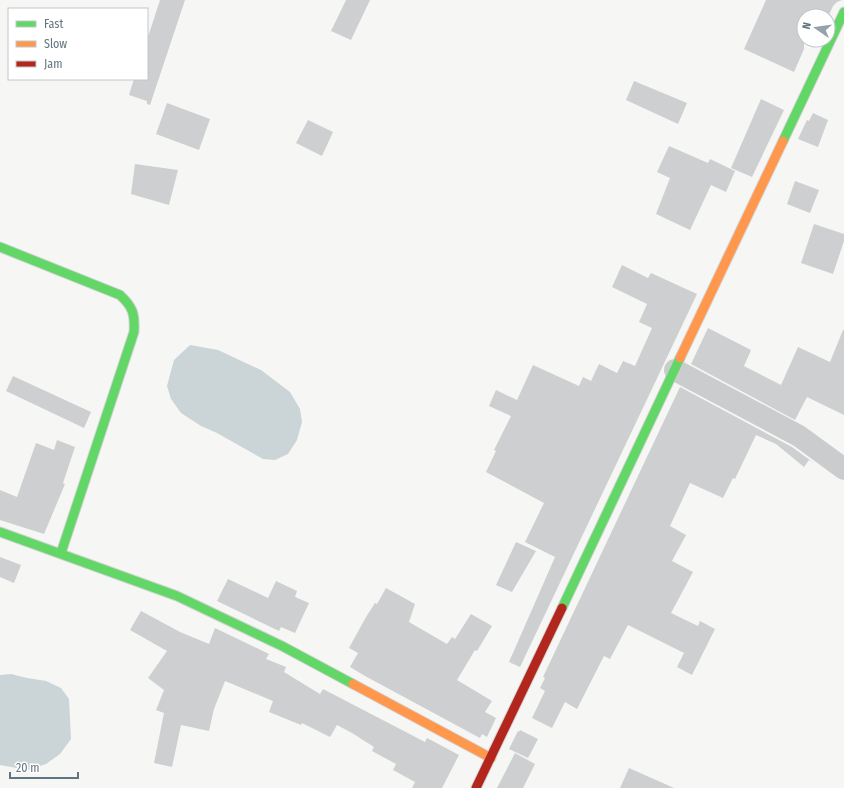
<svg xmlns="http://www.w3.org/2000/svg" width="844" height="788" font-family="'Fira Sans Condensed',sans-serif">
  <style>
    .water { fill: #cbd4d7 }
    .building { fill: #cdcfd0 }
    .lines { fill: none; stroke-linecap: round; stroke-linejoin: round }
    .fast-casing { stroke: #d3d4d4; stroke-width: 11 }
    .slow-casing { stroke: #d3d4d4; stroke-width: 11 }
    .jam-casing { stroke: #d3d4d4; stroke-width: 11 }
    .street { stroke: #cbcccd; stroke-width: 22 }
    .fast { stroke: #63d668; stroke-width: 9 }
    .slow { stroke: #ff974d; stroke-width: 9 }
    .jam { stroke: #b3261e; stroke-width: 9 }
  </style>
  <rect width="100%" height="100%" fill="#f6f6f5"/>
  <path class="water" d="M190,345L218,350L261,370L290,392L300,409L302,422L297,440L288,454L275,460L263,459L217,433L201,426L181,413L171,399L167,386L174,360Z
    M11,674L27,678L46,681L61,688L69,699L71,739L60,754L46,764L28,770L0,765V675Z"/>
  <path class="building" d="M160,0H185L150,105L147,104V101L129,95L134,79H147V40Z
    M346,0H370L351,40L331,31Z
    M766,0H842L837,2L833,6L828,17L804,16V49L794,72L744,49Z
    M634,81L687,103L678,124L626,100Z
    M761,99L784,110L752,177L731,168Z
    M167,103L210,119L199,150L156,134Z
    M813,113L828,120L818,147L798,139L807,120L809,121Z
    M308,120L333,132L322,156L296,143Z
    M669,146L708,163L710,159L735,171L726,192L711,185L690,230L656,214L670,178L657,172Z
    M135,164L178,170L169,205L131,194Z
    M795,181L819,190L810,213L787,204Z
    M814,224L844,234V241L833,274L801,263Z
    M622,265L648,278L651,273L697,294L520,667L509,662L555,557L525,542L544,503L486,472L496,451L494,450L511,416L489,406L496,390L517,400L533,365L579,386L583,377L591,381L599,364L617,373L623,361L635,366L652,328L639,322L647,304L612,287Z
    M708,328L751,350L744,366L781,385L798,347L830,362L843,330H844V415L807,397L795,420L691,364Z
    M13,376L91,412L84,428L6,391Z
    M680,387L792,447L814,463L809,460L804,467L776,444L756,435L735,479L733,478L723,498L690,483L670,526L686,535L672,561L693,572L671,613L698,626L700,621L715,629L692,675L677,667L684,653L628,625L610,659L604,656L577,709L565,702L552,728L532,718L545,691L540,688L545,678L543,677Z
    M57,440L75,447L63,483L65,484L44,534L0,520V490L17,497L36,443L54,450Z
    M516,542L536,551L512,592L496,585Z
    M0,557L21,565L14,583L0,577Z
    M228,579L268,598L276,581L297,591L295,597L309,603L295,633L281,627L279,631L217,601Z
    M386,588L415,604L409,622L447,644L452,637L455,639L471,614L492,626L477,651L475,650L457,680L492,701L485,712L496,718L487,737L482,734L480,738L365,676L350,667L358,653L349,648L366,617L375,603L377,604Z
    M141,611L180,632L209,644L215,628L269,654L266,659L286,667L284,672L320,694L323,689L425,742L427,738L459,755L442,788H412L415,782L393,770L396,764L372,751L374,747L352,733L337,725L330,737L302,723L301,725L269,712L273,701L225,681L214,709L209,731L181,725L172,767L154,763L164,713L156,710L164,690L148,678L167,651L130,630Z
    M520,730L538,739L528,758L509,749L518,731L519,732Z
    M515,753L535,764L523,788H497Z
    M629,768L674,788H620Z"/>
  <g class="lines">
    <defs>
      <path id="fast" d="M783,141L844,12
        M0,247L120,295C133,307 135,314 134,332L61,553
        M0,532L177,596L282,646L353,684
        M562,608L680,358"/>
      <path id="slow" d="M680,358L783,141
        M353,684L491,758"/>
      <path id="jam" d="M476,788L562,608"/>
    </defs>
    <use href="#fast" class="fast-casing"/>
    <use href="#slow" class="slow-casing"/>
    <use href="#jam" class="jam-casing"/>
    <path class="street" d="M675,370L799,436L844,469"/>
    <use href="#fast" class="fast"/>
    <use href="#slow" class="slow"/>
    <use href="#jam" class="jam"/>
  </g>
  <rect x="8" y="8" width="140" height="72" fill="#ffffff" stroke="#c0c8cc"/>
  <rect x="16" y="21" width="20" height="6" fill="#63d668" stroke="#c0c8cc"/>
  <text x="44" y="28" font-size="12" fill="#617580">Fast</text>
  <rect x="16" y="41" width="20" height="6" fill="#ff974d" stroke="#c0c8cc"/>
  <text x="44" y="48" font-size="12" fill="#617580">Slow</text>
  <rect x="16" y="61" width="20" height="6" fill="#b3261e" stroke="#c0c8cc"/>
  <text x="44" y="68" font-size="12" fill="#617580">Jam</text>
  <g transform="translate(816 28) rotate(283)"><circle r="19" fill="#ffffff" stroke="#c0c8cc"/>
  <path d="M0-3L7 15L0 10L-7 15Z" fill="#95a2a9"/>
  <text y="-6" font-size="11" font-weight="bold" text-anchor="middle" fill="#617580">N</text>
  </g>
  <path d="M10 772v6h68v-6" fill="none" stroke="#617580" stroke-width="2"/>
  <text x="16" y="772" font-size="12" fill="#617580" stroke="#ffffff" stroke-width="3" paint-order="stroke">20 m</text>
</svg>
